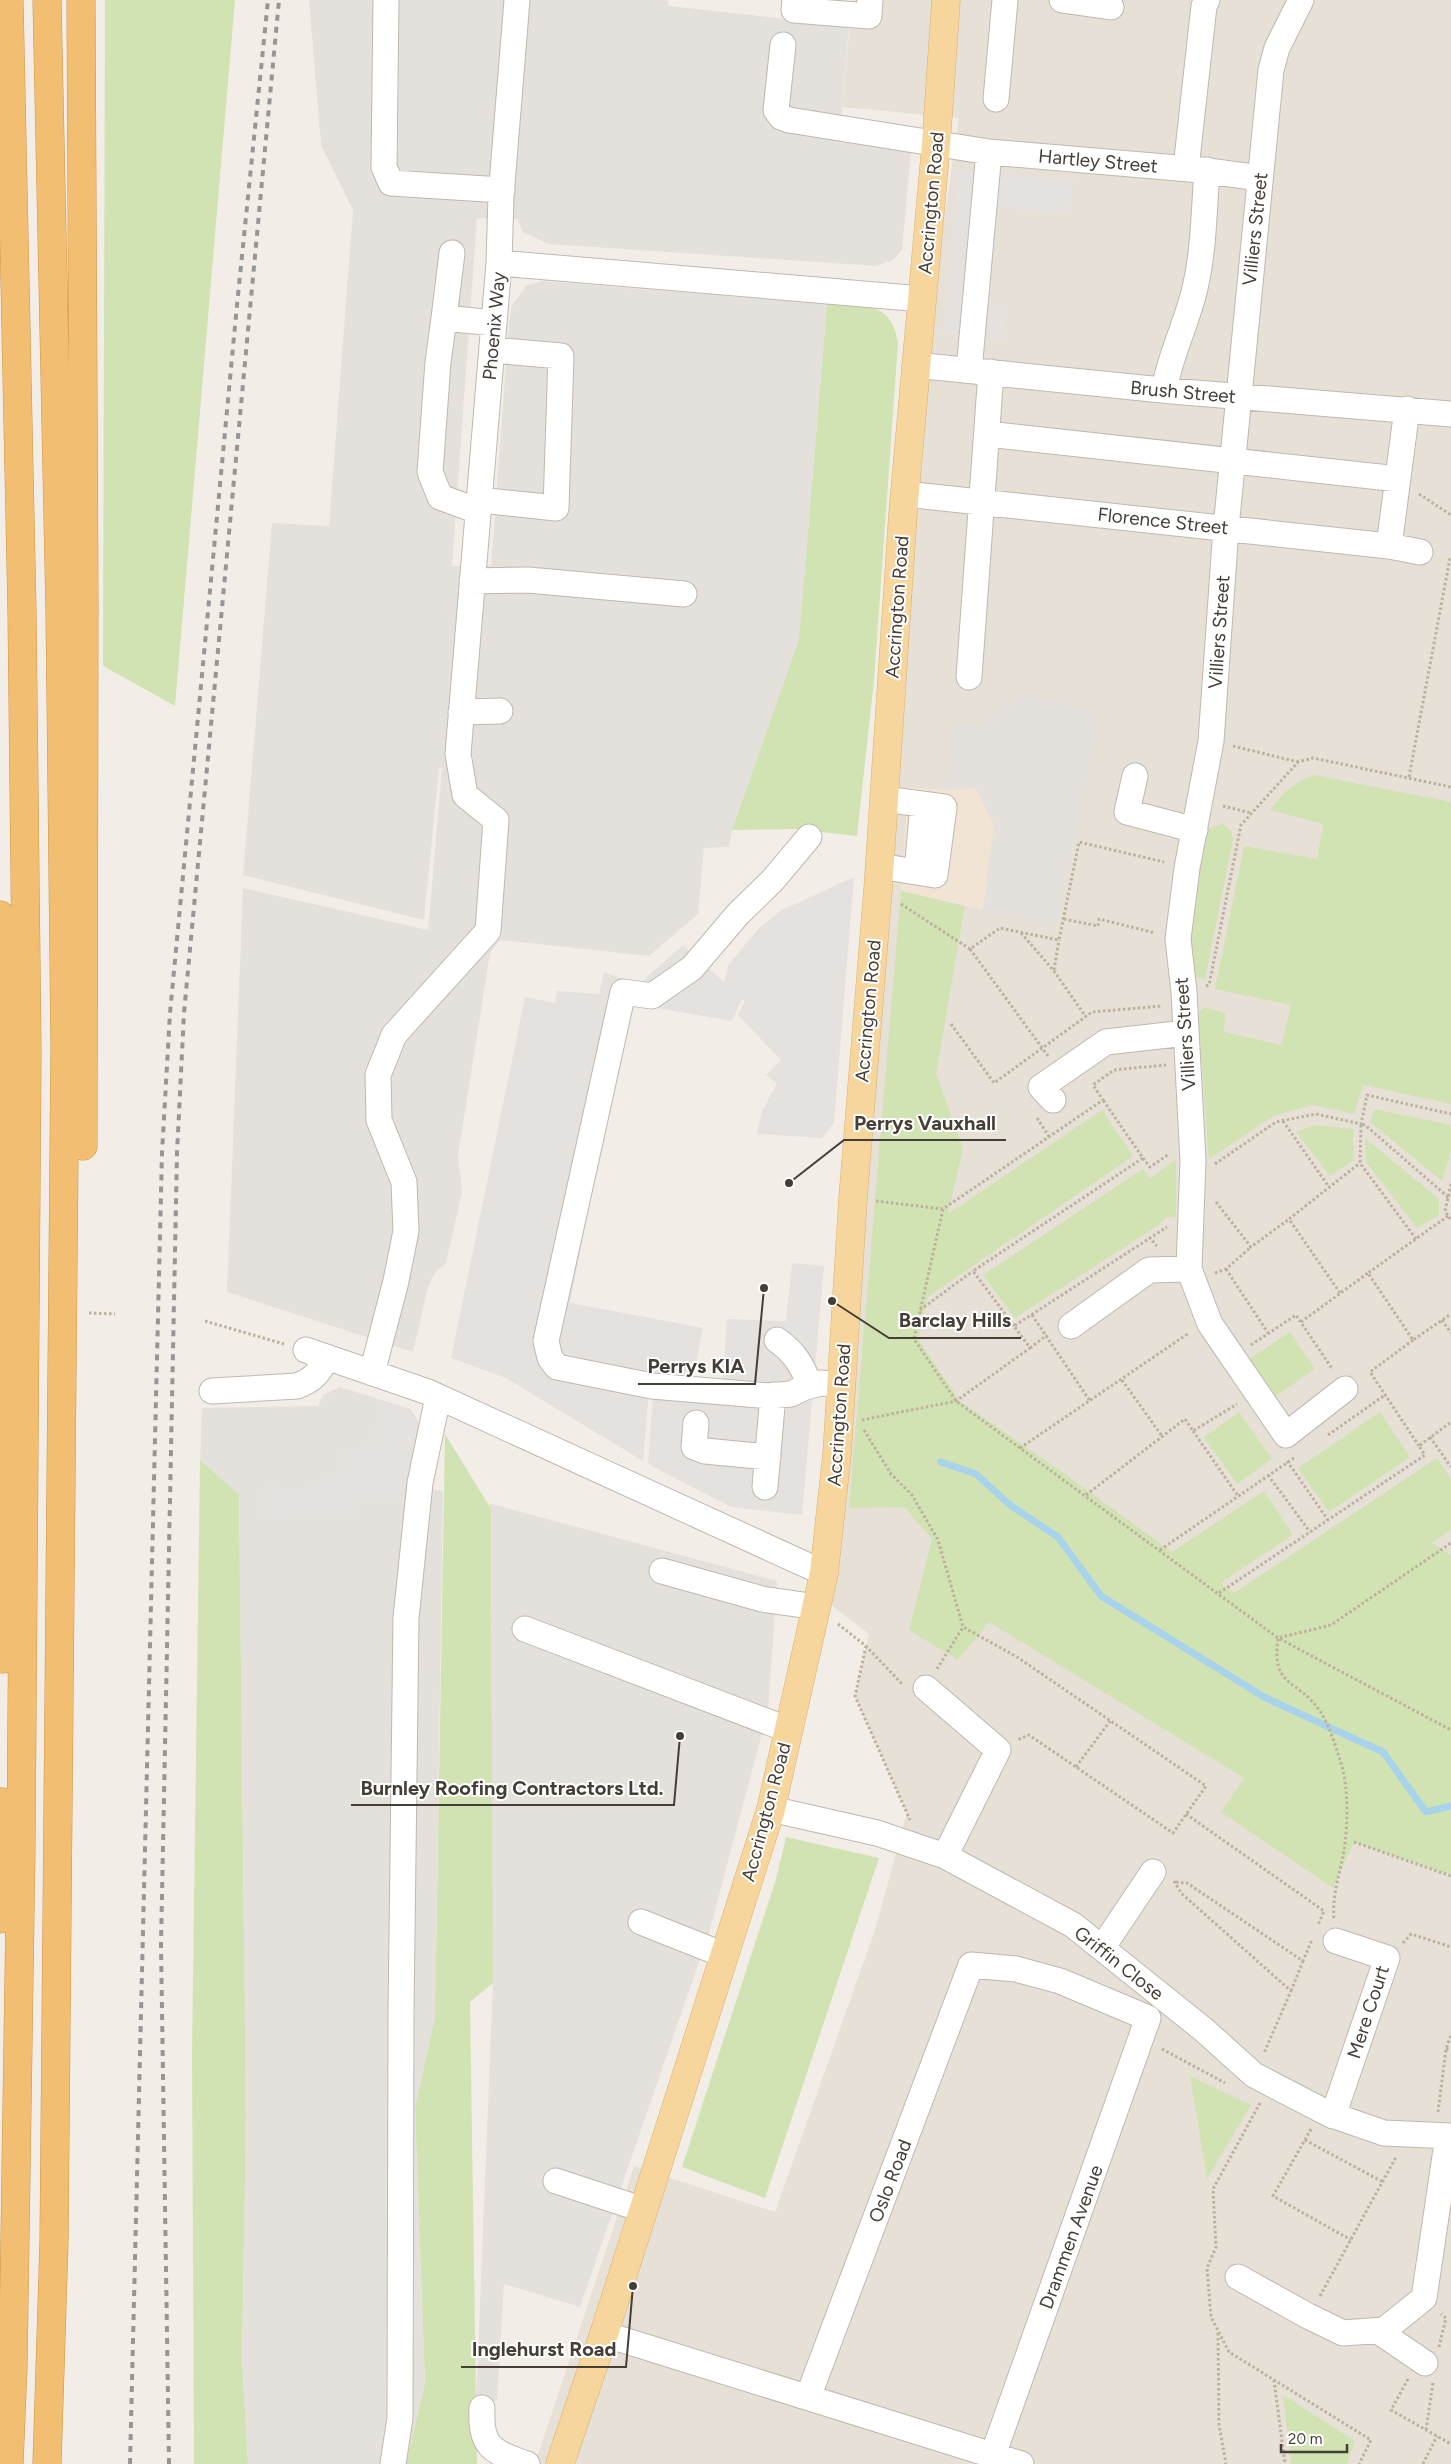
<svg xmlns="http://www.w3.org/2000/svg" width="1451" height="2464" font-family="Figtree,sans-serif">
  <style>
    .residential { fill: #e6e0d6 }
    .commercial { fill: #f2e4d4 }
    .industrial { fill: #e4e0dc }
    .green { fill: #d1e3b3 }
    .parking { fill: #e4e1df }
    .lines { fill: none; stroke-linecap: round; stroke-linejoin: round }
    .stream { stroke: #a8d3ea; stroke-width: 7 }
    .minor-casing { stroke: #c0b8ad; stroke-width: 27 }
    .major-casing { stroke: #dab26e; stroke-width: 29 }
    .highway-casing { stroke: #d09343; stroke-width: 29 }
    .path { stroke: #bdb09d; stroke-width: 3; stroke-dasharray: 2.5 2.5; stroke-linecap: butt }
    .minor { stroke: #fff; stroke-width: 25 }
    .major { stroke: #f6d69c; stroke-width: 28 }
    .highway { stroke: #f2bf72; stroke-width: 28 }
    .rail { stroke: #969696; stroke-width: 4; stroke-dasharray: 6 6; stroke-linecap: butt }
    .labels { text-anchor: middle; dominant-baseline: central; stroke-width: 4; stroke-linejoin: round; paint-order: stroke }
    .street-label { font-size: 19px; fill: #453e37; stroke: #fff }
    .leader { fill: none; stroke: #453e37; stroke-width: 2 }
    .callout-dot { fill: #453e37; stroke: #fff; stroke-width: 2 }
    .callout-label { font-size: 20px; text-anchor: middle; font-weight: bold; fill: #453e37; stroke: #fff; stroke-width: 4; stroke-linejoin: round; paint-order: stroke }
  </style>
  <rect width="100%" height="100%" fill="#f2eee7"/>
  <path class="residential" d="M852,0H1451V2464H535L634,2166L775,2212L875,1930L907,1813L855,1696L869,1634L831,1605L840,1524L905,697L925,348L959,118L842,107Z"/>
  <path class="commercial" d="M908,787L944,790L976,788L994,826L983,910L901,891Z"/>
  <path class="industrial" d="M309,0H668L669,6L849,26L839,142L911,151L902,250L893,260L876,266L548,244L523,232L518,219L477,218L452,566H491L509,323L512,305L527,285L543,281L827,304L799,639L732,830L729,847L704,848L698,914L649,956L500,940L490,953L458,1156L462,1192L446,1263L435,1273L428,1287L413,1352L227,1292L243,888L428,930L442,768H439L424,920L243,875L272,523L329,526L353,210L321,145Z
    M1034,695L1101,712L1057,927L983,910L994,826L976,788L944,790L954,721L983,726L990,717L1016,698Z
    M340,1387L411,1409L422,1428L414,1485L443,1491L435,2017L415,2108L425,2383L406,2464H248L242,2358L246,2117L239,1494L200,1460L202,1408L318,1406L323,1395Z
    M488,1503L777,1581L768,1711L709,1933L580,2307L504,2284L497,2401H476L493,1983L491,1509Z"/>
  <path class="green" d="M105,0H235L175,706L103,666Z
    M827,304C862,306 892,300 898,343L874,680L857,836L796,829L732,830L799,639Z
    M1314,775L1451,802V1104L1363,1085L1354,1114L1313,1105L1273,1116L1209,1159L1198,1013L1205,1007L1225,1013L1224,1032L1281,1045L1291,1005L1215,989L1244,846L1317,859L1323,824L1270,810C1282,793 1294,782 1314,775Z
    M1223,824L1231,831L1233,839L1205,979L1192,976C1186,926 1198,876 1209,828Z
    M901,891L965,906L936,1074L963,1148L948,1214L1102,1110L1133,1156L928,1297L918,1339L960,1401L1065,1474L1172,1552L1264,1491L1293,1535L1220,1583L1234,1593L1437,1458L1451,1479V1530L1432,1543L1451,1555V1875L1354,1842L1333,1888L1221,1812L1244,1778L989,1622L958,1660L909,1630L932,1539L904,1507L849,1508Z
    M1374,1109L1451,1125V1151L1442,1181L1370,1122Z
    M1316,1125L1353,1129L1354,1160L1330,1176L1296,1132Z
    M1365,1138L1439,1199V1215L1417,1228L1366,1162Z
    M1176,1159V1217H1166L1160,1224L1015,1318L983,1275L1143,1169L1150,1179Z
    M1290,1332L1315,1369L1273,1398L1248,1360Z
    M1239,1412L1272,1459L1237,1484L1204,1437Z
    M1380,1412L1410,1457L1329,1512L1298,1468Z
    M445,1434L491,1509L493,1983L470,2002L477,2464H406L425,2383L415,2108L435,2017Z
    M200,1460L239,1494L246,2117L242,2358L248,2464H194L192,2053Z
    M786,1837L879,1858L765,2198L682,2167L776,1879Z
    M1190,2076L1251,2105L1207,2179Z
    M1283,2395L1355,2441L1347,2464H1291Z"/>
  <path class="parking" d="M958,169L1073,179L1070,214L998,207L989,305L1006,307L1003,338L943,333Z
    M854,877L834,1123L822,1138L757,1134L762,1111L777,1084L766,1075L781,1060L738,1015L745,1001L742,999L732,1021L629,1003L570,1303L703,1328L694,1374L659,1373L651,1371L643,1461L506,1378L451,1358L525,997L555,1003L557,991L599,994L604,972L639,984L683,945L724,982L729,964L760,927L782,910Z
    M792,1263L824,1266L802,1515L731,1507L648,1464L653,1395L721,1401L727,1319L786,1321Z
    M376,1400L410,1411L419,1430L409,1507L376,1498L355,1497L354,1518L261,1520L262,1487L304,1488L339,1470L338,1450L375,1445Z"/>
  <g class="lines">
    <path class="stream" d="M941,1462L976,1474L1010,1505L1058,1537L1101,1596L1264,1697L1383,1752L1426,1812L1451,1806"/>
    <defs>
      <path id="minor" d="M386,0L384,167L391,183L502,190
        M795,0L794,10L869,16L870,0
        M1062,0L1111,7
        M1301,0L1277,48L1271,70L1226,528L1211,741L1187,868L1178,939L1184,992L1193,1160L1189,1269L1210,1324L1286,1435L1345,1389
        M783,45L776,110L781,117L789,120L989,152L1201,170L1260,178
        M996,99L1005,0
        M1186,168L1204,6L1207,0
        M499,263L501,196L517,0
        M444,318L452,253
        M915,365L1172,391L1451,414
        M969,370L989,152
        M1164,390C1170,355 1187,323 1195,288C1204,250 1204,209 1207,170
        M987,434L1398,479
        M905,494L1389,546L1420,552
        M479,500L556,508L561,356L492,350
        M478,511L440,497L430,472L438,362L444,318L494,323
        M1389,546L1407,409
        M472,581L528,580L684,594
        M969,677L991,372
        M461,712L500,711
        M1135,776L1127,812L1195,830
        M809,837L772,881L738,914L692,968L652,996L623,992L546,1341L550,1358L557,1367L652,1386L769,1396L791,1394L805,1387L821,1383L842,1385
        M879,866L935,875L944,807L884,799
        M917,872L923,804
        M1053,1100L1041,1087L1106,1042L1186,1033
        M1071,1326L1149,1270L1189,1269
        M777,1340C795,1353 802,1365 810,1386
        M306,1350L428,1392L824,1573
        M372,1373L396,1281L406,1231L404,1182L379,1120L378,1075L394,1035L488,931L496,820L465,795L458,754L499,263L922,299
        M212,1391L297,1386C313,1380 320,1372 327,1357
        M696,1423L694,1447L705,1451L768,1457
        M765,1487L773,1395
        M662,1571L762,1599L817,1607
        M525,1629L789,1730
        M926,1688L998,1750L945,1856
        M771,1809L877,1833L945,1856L1073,1925L1204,2030L1254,2075L1329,2114L1384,2133L1451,2136
        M641,1922L724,1955
        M1102,1948L1153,1872
        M1333,2116L1387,1958L1336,1941
        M556,2181L644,2210
        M1238,2277L1308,2316L1343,2333L1384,2330L1424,2298L1448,2136
        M1378,2331L1425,2363
        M604,2334L1021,2464
        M808,2397L971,1965L1016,1969L1060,1981L1148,2018L993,2455
        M482,2408C480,2447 492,2452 527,2464
        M393,2464L400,2418L401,2013L406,1618L420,1483L438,1397"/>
      <path id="major" d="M560,2464L604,2334L771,1809L824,1573L837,1454L853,1198L878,889L903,513L936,145L946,0"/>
      <path id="highway" d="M9,0L22,611L27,1052L21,1848L13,2367L9,2464
        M47,0L60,612L65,1046L54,2242L47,2464
        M81,0L84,600L83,1146
        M0,915L4,1176L3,1659
        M0,1919L2,1802"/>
    </defs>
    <use href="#minor" class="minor-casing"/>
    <use href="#major" class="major-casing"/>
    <use href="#highway" class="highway-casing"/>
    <path class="path" d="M1419,494L1451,515
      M1233,746L1298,762
      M1409,777L1450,558
      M1223,806L1251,813
      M901,904L970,949L1000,928L1059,940L1079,842L1164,862
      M1064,919L1098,926L1099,919L1155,933
      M1021,933L1054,971L1086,1017
      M970,949L1048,1056
      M1054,970L1059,940
      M1206,986L1209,985L1241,825L1298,762L1313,758L1451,787
      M951,1024L994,1083L1092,1012L1162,1006
      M1037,1118L1050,1138
      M1283,1121L1329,1187
      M1143,1158L1150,1167L1169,1154
      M1215,1164L1276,1122L1316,1114L1361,1124L1367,1095L1451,1114
      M1451,1184L1445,1211L1451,1220
      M876,1201L943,1209L1103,1100L1093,1085L1114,1070L1166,1065
      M1216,1202L1251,1247L1289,1219
      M943,1209L914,1339L956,1401L1278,1638L1451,1730
      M1448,1216L1368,1273L1413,1340L1451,1314
      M1149,1237L1157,1246
      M1416,1239L1360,1163L1361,1124L1365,1125L1448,1197L1451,1196
      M1226,1269L1268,1333
      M1215,1273L1226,1269L1251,1247
      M1340,1293L1289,1219L1360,1163
      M920,1310L973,1271
      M89,1313L115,1314
      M1032,1315L1090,1401
      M1442,1320L1451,1333
      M205,1321L284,1344
      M1301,1322L1368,1273
      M1014,1326L973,1271L1143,1158L1103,1100
      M1413,1340L1370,1372L1419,1446
      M1251,1345L1296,1315L1333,1370
      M1030,1348L1047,1335
      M1122,1380L1162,1436
      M862,1420L956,1401L1030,1348L1014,1326L1167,1227
      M864,1430L891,1474L912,1495L938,1540L963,1627L1017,1657L1206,1786L1173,1833L1029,1735L1017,1740
      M1193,1431L1238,1496
      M1328,1435L1385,1395
      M1430,1437L1451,1467
      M1020,1448L1189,1333
      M1287,1461L1328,1520
      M1268,1475L1310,1532
      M1086,1495L1185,1419L1193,1431L1237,1404
      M1160,1550L1294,1458
      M1219,1593L1425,1455L1419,1446L1451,1422
      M838,1624L866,1646L903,1685
      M866,1646L855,1696L910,1820
      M937,1669L963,1627
      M1076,1767L1110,1721
      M1186,1814L1324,1911L1318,1925
      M1354,1842L1451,1876
      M1174,1881L1181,1893L1291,1991L1264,2053
      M1176,1882L1187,1883L1303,1961L1312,1940
      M1334,1918C1332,1895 1340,1873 1344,1851C1348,1823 1349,1786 1340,1760C1335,1744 1329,1725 1320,1711C1297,1678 1271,1688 1278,1638L1331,1625L1451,1543
      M1403,1943L1411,1934L1451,1947
      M1291,1991L1303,1961
      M1162,2049L1225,2083
      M1446,2049H1451
      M1260,2103L1213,2189L1216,2247L1207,2268L1211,2317L1229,2352L1371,2440L1359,2464
      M1438,2112L1446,2049L1451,2035
      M1311,2129L1273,2196L1351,2240
      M1305,2140L1383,2182
      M1320,2296L1396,2157
      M1218,2333L1219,2425L1226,2464
      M1439,2347L1446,2318L1441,2314
      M1408,2379L1391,2410L1451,2444
      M1274,2380L1285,2464
      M1426,2430L1433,2383
      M1423,2464L1437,2436"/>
    <use href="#minor" class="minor"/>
    <use href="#major" class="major"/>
    <use href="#highway" class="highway"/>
    <path class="rail" d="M130,2464L162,1153L170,1013L237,305L268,0
      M169,2464L161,1945L177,1153L184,1013L279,0"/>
  </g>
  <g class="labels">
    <g class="street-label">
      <text transform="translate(1098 161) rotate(5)">Hartley Street</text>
      <text transform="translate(931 203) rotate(-85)">Accrington Road</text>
      <text transform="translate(1255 229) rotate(-84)">Villiers Street</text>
      <text transform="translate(494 326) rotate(-85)">Phoenix Way</text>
      <text transform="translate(1183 392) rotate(5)">Brush Street</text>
      <text transform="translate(1163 521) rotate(6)">Florence Street</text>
      <text transform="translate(897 607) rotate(-86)">Accrington Road</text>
      <text transform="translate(1219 632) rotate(-86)">Villiers Street</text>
      <text transform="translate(868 1011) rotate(-85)">Accrington Road</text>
      <text transform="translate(1185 1034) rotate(-94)">Villiers Street</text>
      <text transform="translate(839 1415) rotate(-86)">Accrington Road</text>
      <text transform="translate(766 1812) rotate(-75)">Accrington Road</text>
      <text transform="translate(1119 1963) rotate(38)">Griffin Close</text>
      <text transform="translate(1368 2012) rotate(-72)">Mere Court</text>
      <text transform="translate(890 2181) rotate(-69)">Oslo Road</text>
      <text transform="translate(1071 2237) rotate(-70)">Drammen Avenue</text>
    </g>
  </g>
  <path class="leader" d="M789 1183L844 1140H1006M832 1301L889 1338H1021M764 1288L755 1384H638M680 1736L674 1805H351M633 2286L626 2367H461"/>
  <g class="callout-dot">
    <circle cx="789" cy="1183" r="5"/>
    <circle cx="832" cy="1301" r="5"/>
    <circle cx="764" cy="1288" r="5"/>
    <circle cx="680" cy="1736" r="5"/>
    <circle cx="633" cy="2286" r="5"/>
  </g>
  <g class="callout-label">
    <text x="925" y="1130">Perrys Vauxhall</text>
    <text x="955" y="1327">Barclay Hills</text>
    <text x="696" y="1373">Perrys KIA</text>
    <text x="512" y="1795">Burnley Roofing Contractors Ltd.</text>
    <text x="544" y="2356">Inglehurst Road</text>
  </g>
  <path d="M1281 2444v8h66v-8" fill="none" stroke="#453e37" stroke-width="2.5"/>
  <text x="1288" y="2444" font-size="15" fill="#453e37" stroke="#ffffff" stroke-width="4" paint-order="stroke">20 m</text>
</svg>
